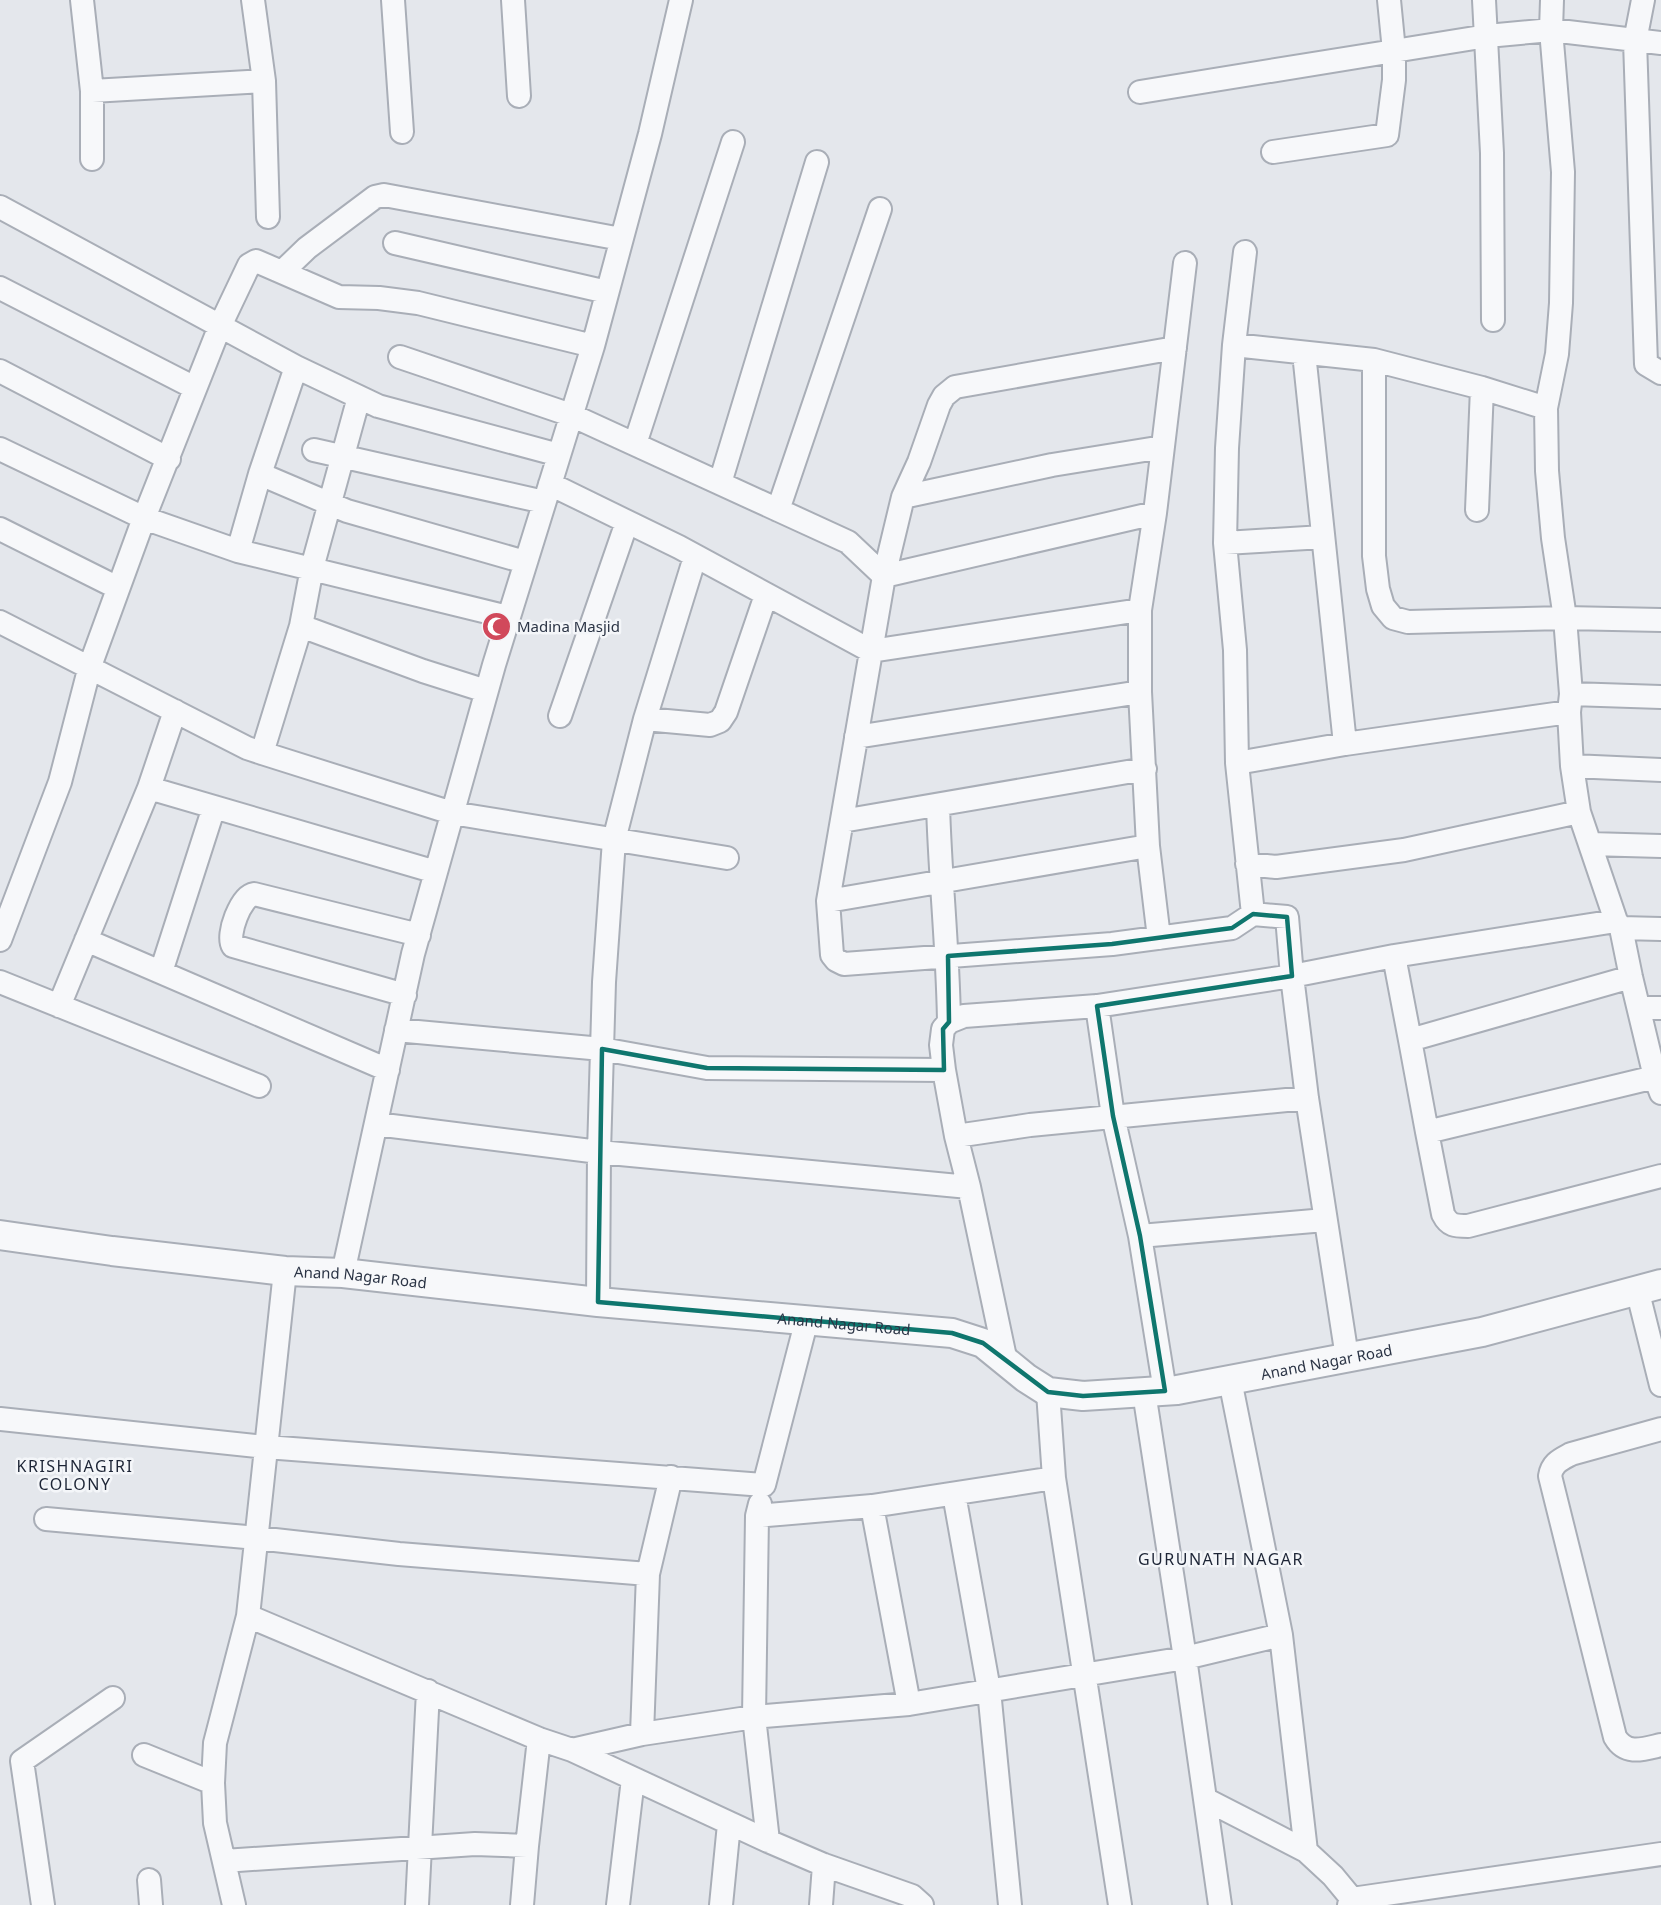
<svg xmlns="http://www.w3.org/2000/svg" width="1661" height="1905" font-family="'Noto Sans',sans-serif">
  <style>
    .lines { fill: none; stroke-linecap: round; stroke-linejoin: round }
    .minor-casing { stroke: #a9aeb7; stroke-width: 26 }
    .tertiary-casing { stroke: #a9aeb7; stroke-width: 32 }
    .minor { stroke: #f7f8fa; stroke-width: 22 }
    .tertiary { stroke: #f7f8fa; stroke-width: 28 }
    .marked { fill: none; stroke: #0f766e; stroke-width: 4.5; stroke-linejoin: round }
    .labels { text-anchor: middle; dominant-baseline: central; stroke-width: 5; stroke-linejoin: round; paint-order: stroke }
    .poi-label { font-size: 15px; fill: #2b3445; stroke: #f4f6f9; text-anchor: start }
    .street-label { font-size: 15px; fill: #2b3445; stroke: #f4f6f9 }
    .neighbourhood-label { font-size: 16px; letter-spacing: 1.5px; fill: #1d2536; stroke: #f4f6f9 }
  </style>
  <rect width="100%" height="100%" fill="#e4e7ec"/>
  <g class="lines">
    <defs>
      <path id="minor" d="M82,0L92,91V159
        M253,0L264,81L268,217
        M393,0L402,132
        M513,0L519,96
        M1389,0L1394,51L1487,36L1551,30L1661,43
        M1484,0L1492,153L1493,320
        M1552,0L1551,30L1563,172L1561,303L1557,354L1546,408L1547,471L1553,538L1565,618L1571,694L1569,712L1572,766L1579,812L1616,921L1621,928L1631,977L1655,1077L1661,1093
        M1643,0L1635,41L1646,364L1661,373
        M92,91L264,81
        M1140,92L1394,51V80L1387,135L1273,152
        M0,207L296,367
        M395,243L607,292
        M282,272L307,248L375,197L384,195L621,239
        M0,288L195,388
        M1234,345L1374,360L1482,388L1546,408
        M1304,353L1345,744
        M400,357L571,415L848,542L884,576L828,901L832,955L836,960L844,964L1112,944L1232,928L1253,914
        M1374,360V556L1378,589L1383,606L1393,618L1408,622L1565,618L1661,620
        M0,371L169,459
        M635,444L733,142
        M0,449L144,518L238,551
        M314,450L544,502
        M260,474L347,511L525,562
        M720,483L817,162
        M550,484L679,547L871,651L1140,610
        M903,497L919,462L939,405L944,396L955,387L1175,348
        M778,510L880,209
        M1477,510L1482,388
        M1155,513L884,576L903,497L1052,465L1163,447
        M0,529L118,588
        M1225,543L1323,537
        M508,617L238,551L260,474L296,367L378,406L559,455
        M0,622L247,748L262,753L452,813L727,858
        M301,626L423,671L486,691
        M1571,694L1661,697
        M1569,712L1345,744L1237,763L1253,914L1287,917L1292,976L1394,956L1616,921
        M560,716L627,522
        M645,719L710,725L720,721L726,712L766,595
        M856,737L1140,692
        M262,753L301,626L312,568L359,397
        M1237,763L1235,650L1225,543L1227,448L1234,345L1245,252
        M1572,766L1661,770
        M149,788L436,872
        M938,805C940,877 948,949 949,1022
        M842,821L1145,769
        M1590,844L1661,846
        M1247,864L1276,867L1404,850L1579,812
        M828,901L1148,846
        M1621,928L1661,929
        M1159,938L1148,846L1140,692V610L1155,513L1185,263
        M0,940L60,782L90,666L144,518L220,326L249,265L256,261L339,297L379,298L418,303L593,346
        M86,940L388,1070
        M1394,956L1410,1040
        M161,972L214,807
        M0,982L259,1086
        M405,995L233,946C226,935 241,896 254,894L419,935
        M59,1006L149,788L175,711
        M1097,1006L1113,1116L1140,1236L1165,1391
        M1640,1008H1661
        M396,1030L602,1049L707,1068L944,1070
        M1655,1077L1427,1132L1443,1214C1449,1226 1455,1226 1468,1226L1661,1176
        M376,1124L599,1152L969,1187
        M1427,1132L1410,1040L1631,977
        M956,1136L1030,1125L1307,1098
        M1140,1236L1325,1220
        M343,1273L413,954L494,665L593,346L650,134L681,0
        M1637,1289L1661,1385
        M598,1302L599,1152L604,982L614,840L645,719L695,557
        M1006,1362L969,1187L956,1136L944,1070L941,1045L943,1029L949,1022L964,1016L1097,1006L1292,976L1307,1098L1347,1357
        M1230,1380L1281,1635L1306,1851
        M1144,1392L1185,1658L1220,1905
        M0,1419L266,1447L764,1485L807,1319
        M1661,1429L1571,1454C1560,1460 1552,1463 1550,1476L1615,1737C1626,1756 1644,1749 1661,1745
        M1054,1478L1120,1905
        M954,1494L989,1690L1010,1905
        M760,1504L757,1516L754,1717L768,1841
        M872,1506L909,1704
        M757,1516L872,1506L1054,1478L1048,1392
        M46,1519L257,1538L399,1554L648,1574L671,1477
        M248,1616L539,1739L572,1750L768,1841L824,1865L912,1896L922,1905
        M642,1734L648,1574
        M572,1750L642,1734L754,1717L909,1704L1185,1658L1281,1635
        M144,1755L213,1783
        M1205,1799L1306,1851L1333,1876L1352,1899
        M527,1846L539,1739
        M224,1861L475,1844L527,1846L522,1905
        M149,1880L151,1905
        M43,1905L22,1761L113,1698
        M234,1905L215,1823L213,1783L215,1743L248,1616L285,1271
        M417,1905L428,1691
        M618,1905L633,1779
        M721,1905L729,1824
        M821,1905L824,1865
        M1349,1905L1352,1899L1661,1854"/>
      <g id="tertiary">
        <path id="s1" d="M0,1235L112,1251L285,1271L343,1273L598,1302L952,1333L983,1343L1026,1378L1048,1392L1083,1396L1177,1390L1482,1332L1661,1284"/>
      </g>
    </defs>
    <use href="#minor" class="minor-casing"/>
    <use href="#tertiary" class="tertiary-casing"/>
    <use href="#minor" class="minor"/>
    <use href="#tertiary" class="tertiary"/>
  </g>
  <path class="marked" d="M1253,914L1287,917L1292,976L1097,1006L1113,1116L1140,1236L1165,1391L1083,1396L1048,1392L983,1343L952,1333L598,1302L602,1049L707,1068L944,1070L943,1029L949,1022L948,956L1112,944L1232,928Z"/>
  <defs>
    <symbol id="mosque-disc" viewBox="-11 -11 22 22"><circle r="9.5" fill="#d1495b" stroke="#f4f6f9"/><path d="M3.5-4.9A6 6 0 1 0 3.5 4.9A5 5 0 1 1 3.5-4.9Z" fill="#fff"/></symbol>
  </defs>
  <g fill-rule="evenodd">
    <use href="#mosque-disc" x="480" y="610" width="33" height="33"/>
  </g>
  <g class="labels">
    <g class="poi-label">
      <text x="517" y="626">Madina Masjid</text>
    </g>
    <g class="street-label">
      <text stroke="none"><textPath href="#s1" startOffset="363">Anand Nagar Road</textPath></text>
      <text stroke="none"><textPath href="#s1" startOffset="849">Anand Nagar Road</textPath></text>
      <text stroke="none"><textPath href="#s1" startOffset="1353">Anand Nagar Road</textPath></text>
    </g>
    <g class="neighbourhood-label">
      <text x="75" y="1466">KRISHNAGIRI<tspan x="75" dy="18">COLONY</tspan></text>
      <text x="1221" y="1559">GURUNATH NAGAR</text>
    </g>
  </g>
</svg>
